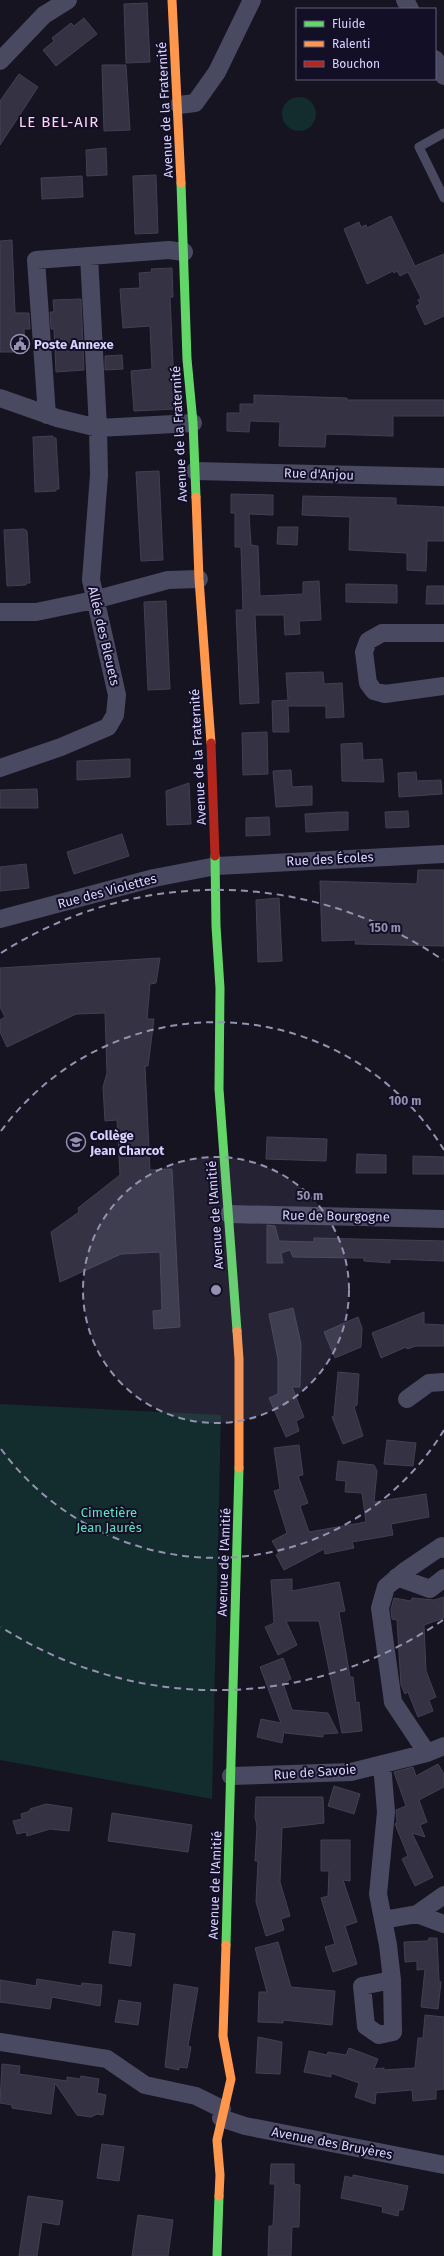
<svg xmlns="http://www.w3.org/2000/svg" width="444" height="2256" font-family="'Fira Sans',sans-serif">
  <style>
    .green { fill: #132c2d }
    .building { fill: #343243; stroke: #433f54 }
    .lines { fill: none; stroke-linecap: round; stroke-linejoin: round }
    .lane { stroke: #4a4962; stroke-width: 9 }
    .street { stroke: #4a4962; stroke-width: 18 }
    .fast { stroke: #63d668; stroke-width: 9 }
    .slow { stroke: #ff974d; stroke-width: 9 }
    .jam { stroke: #b3261e; stroke-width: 9 }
    .ring { fill: none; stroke: #9591b1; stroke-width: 2; stroke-dasharray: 7 5 }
    .labels { text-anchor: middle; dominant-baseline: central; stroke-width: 4; stroke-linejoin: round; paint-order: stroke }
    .street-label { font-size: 13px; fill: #d9d4ff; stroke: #130f26 }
    .poi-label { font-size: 13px; font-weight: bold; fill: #d9d4ff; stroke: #130f26; text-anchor: start }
    .park-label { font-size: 13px; fill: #5fe0c0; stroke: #130f26 }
    .quarter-label { font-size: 15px; letter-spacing: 1px; fill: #ffd6f0; stroke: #130f26 }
    .centre { fill: #9591b1; stroke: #130f26; stroke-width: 2 }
    .ring-label { font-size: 12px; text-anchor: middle; font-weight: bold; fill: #9591b1; stroke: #130f26; stroke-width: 4; stroke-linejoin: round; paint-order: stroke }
  </style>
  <rect width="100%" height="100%" fill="#161421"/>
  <path class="green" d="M282 114a17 17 0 1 1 34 0a17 17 0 1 1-34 0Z
    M0,1404L221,1415L212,1799L0,1760Z"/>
  <path class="building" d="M147,3L150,62L126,63L124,4Z
    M84,18L97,34L56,66L43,50L54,41L52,38L71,23L74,26Z
    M102,65H126L130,130L104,131Z
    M19,74L38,87L0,145V101Z
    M106,148L107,175L87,176L86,150Z
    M156,175L158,233L135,234L133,176Z
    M82,176L83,197L42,199L41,178Z
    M391,216L415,266L444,254V316L425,325L416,306L420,304L418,300L421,298L408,272L400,276L397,271L394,273L393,271L367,284L344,229L359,222L361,227L366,225L367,228Z
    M12,240L15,313H29L30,329H24L25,352H0V241Z
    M172,268L173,297H170L175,409L134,411L131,371L152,369L150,326L123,328L120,289L140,288L139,273L152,272L151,269Z
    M81,299L84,370L56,372L54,329H51L50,312H54L53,300Z
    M122,355L123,369L105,370V356Z
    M254,395L347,398V400H444V416H393V436L326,434L325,447L279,446L280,422L250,421L249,432L227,431V413H240V404H254Z
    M53,436V438H56L59,489H56V491L35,492L33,437Z
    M159,471L163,560L141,561L136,472Z
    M231,494L273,495V515L249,514L251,545L258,546L260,596L303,594V582L319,581L321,620L299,621L300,634L285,635L284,615H255L259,703L240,704L236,610H243L241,547H235V513H231Z
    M303,496L396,498V505L444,507V541H427L426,571L407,570V553L349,550L350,517L302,515Z
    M278,527H298L297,545L277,544Z
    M24,529L27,531L30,583H26V585L7,586L4,530Z
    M346,584L397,585V603L346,602Z
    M427,586H444V604H426Z
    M166,601L170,689L148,690L144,602Z
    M323,672L324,684L342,683L344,717L326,718V706H288L289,732H273L272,701L288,700L286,673Z
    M267,732L268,774L243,775L242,733Z
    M362,743L363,760L382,759L384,782L342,781L341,744Z
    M130,759V777L77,780V761Z
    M291,770L292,787L312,786V805L276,807L273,771Z
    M416,772L417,781L441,780L442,794L399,797L398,773Z
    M189,783L191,824L167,825L166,791Z
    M37,789L38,808H0V790Z
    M408,811L409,827L386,828L385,812Z
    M339,812H348V830L306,832L305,814Z
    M269,817L270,835L246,836V818Z
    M122,834L129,856L74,874L67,852Z
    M26,864L29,888L0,891V867Z
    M418,870H444V946L355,944L356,940L322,941L320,881L417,884Z
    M279,898L282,961L258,962L256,900Z
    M160,958L156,983L150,984L147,1019H154L148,1066H145L150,1170L172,1169L180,1327L154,1329L153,1311L162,1310L160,1252L121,1254L60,1282L51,1232L79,1212L78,1208L120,1175L117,1120L105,1121L103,1087L107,1073L105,1013L76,1014L7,1047L0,1032V1020L5,1017L0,1007V968Z
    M267,1137L327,1139L326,1161L266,1159Z
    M357,1154L386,1155V1173H356Z
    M413,1156L444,1157V1174H413Z
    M267,1225L275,1226L279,1241L314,1242V1238L444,1241V1261L390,1259V1263L364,1261V1258L293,1257L290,1250L281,1253L283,1263H267Z
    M293,1308L301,1344L300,1387H292L304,1417L296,1421L299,1431L286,1437L269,1398L278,1394V1359L269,1314Z
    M424,1312V1324L444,1325V1346H416L407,1349L406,1347L381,1358L372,1333Z
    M358,1317L362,1328L361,1347L335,1358L324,1332Z
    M338,1372L359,1374L357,1405L354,1407L363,1436L343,1444L332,1417L334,1416Z
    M387,1440L416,1443L413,1466L384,1464Z
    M299,1445L303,1475L298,1476L308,1503L300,1506L309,1532L366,1522L362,1493L345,1492L346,1481L336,1480L338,1461L374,1465L377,1471L374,1502L426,1494L429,1517L391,1524L393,1535L352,1542L354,1548L325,1554L324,1549L284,1570L276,1555L279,1553L272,1541L287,1533L274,1491L280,1489L274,1448Z
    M292,1579V1591L339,1582L345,1611L339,1612L350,1677H353L356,1703L359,1702L362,1731L342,1733L319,1621H286L297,1645L278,1655L265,1627L274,1623L271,1580Z
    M444,1597V1618L424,1625L426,1671L436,1697L429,1700L433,1711L418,1717L408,1692L405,1694L401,1685L397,1620L392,1619L391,1609L394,1598L411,1601L412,1598L434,1600Z
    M283,1658L291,1679L283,1683L292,1710L328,1713L338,1733L323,1734V1737L285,1733L284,1731L282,1743L257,1737L261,1719L281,1723L260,1667Z
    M438,1764L444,1774V1787L419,1800L427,1822L420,1825L425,1837L412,1833L433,1877L415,1886L402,1859L408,1856L395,1824L397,1822L396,1810L406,1806L394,1772L413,1767L416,1776Z
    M334,1786L360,1794L354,1814L328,1806Z
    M256,1797H323L324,1823L282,1828L280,1882L290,1916L281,1919L284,1930L266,1936L256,1902L258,1861H255L257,1826L255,1817Z
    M46,1804L72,1808L69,1831L50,1829L27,1836L26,1832L17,1834L13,1821L22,1819L21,1814L30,1811V1809Z
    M112,1813L192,1825L188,1852L108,1841Z
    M321,1840H350V1881L343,1880L357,1922L345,1926L357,1964L333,1972L325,1947L335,1944L321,1898L328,1896L329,1871H321Z
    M113,1931L135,1934L131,1966L109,1963Z
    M429,1938H437L439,1981L441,1982L438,2009L421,2007L425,1969L417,1970V1961L405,1962L404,1942L428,1941Z
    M278,1942L291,1987L335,1991L332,2025L283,2020V2023L258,2022L259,1992H267L255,1948Z
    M37,1979L81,1986L82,1983L102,1985L100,2006L52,1997L50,2009L0,2002V1980L36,1986Z
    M174,1984L198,1988L188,2046L191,2047L187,2068L179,2067V2070L165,2067Z
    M119,2000L141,2003L138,2025L115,2022Z
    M425,2015L444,2017V2089L436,2090V2099L413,2101L412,2090L376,2093L375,2104L355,2097L359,2083L331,2073V2077L304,2072L309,2051L327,2055L328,2052L346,2055L349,2048L378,2059L374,2069L384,2068V2070L415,2068L418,2038H423Z
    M258,2037L282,2042L280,2074L256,2073Z
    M2,2064L20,2066L19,2074L67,2081V2077L80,2079L81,2076L99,2079L97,2093L106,2095L103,2115L97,2114L91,2117L77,2115L55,2083L51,2114L12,2108V2105L0,2103Z
    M102,2144L124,2147L119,2181L97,2178Z
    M271,2164H294V2184L300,2185L299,2227H292L291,2256H268L269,2226H273L275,2184H270Z
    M353,2175L408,2186L403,2210H399L398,2216L382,2212L383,2207L341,2198L345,2176L353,2178Z
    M28,2196L63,2201L59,2225L42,2222L37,2256H19Z
    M138,2215L173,2220L168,2256H132Z"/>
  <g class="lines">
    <path class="lane" d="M444,133L419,147L444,198"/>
    <path class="street" d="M405,0L410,9
      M435,59L444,76
      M0,61L44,15L68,0
      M179,105L195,103L217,72L252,0
      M0,398L57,418L98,428L193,423
      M47,415L36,260L169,250L184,252
      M195,471L444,477
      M0,612H36L94,600L168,580L199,579
      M444,633H382L368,641L364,652L368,683L374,691L385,694L444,686
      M0,768L61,747L108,727L115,715L117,695L91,580L99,475L98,428L89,256
      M0,919L154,878L216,866L444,854
      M229,1214L444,1219
      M407,1399L429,1383L444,1382
      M397,1577L430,1589L444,1578
      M427,1753L393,1702L380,1608L386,1587L405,1571L442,1546L444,1549
      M382,1764L386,1812L378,1894L388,1945L392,1980L393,2032L379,2035L366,2026L362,1986L392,1980
      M231,1776L351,1772L427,1753L444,1746
      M417,1914L444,1924
      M383,1920L417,1914L444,1895
      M0,2042L107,2059L145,2085L196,2096L222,2109
      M221,2118L245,2126L444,2165"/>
    <path class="fast" d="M181,183L187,359L193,423L196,497
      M215,856L216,926L220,988L219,1089L237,1331
      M226,1945L239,1468
      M217,2256L219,2196"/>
    <path class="slow" d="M172,0L181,183
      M196,497L199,579L211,743
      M237,1331L239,1359V1468
      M219,2196L220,2175L217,2140L231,2079L223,2036L226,1945"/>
    <path class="jam" d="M211,743L215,856"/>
  </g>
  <circle cx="216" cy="1290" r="133" fill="#9591b1" fill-opacity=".12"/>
  <g class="ring">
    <circle cx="216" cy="1290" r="133"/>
    <path d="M444 1430A267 267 0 0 1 1 1449M1 1131A267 267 0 0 1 444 1150"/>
    <path d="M443 1620A400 400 0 0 1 1 1627M1 953A400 400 0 0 1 443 960"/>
  </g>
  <defs>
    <symbol id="civic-ring" viewBox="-11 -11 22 22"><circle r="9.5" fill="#130f26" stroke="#9591b1" stroke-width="1.5"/><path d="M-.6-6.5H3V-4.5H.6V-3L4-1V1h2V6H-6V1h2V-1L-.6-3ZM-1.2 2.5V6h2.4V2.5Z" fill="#9591b1"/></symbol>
    <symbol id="school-ring" viewBox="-11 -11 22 22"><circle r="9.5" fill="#130f26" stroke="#9591b1" stroke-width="1.5"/><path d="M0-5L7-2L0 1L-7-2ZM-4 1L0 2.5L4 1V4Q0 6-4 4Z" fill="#9591b1"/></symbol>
  </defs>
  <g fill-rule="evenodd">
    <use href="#civic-ring" x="9" y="333" width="22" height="22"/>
    <use href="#school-ring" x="65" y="1131" width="22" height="22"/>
  </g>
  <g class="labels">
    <g class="street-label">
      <text transform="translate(165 110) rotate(-93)">Avenue de la Fraternité</text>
      <text transform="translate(179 434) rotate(-93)">Avenue de la Fraternité</text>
      <text transform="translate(319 474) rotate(2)">Rue d'Anjou</text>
      <text transform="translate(104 636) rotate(77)">Allée des Bleuets</text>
      <text transform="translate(198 757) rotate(-93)">Avenue de la Fraternité</text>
      <text transform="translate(330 859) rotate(-3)">Rue des Écoles</text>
      <text transform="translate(107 891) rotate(-15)">Rue des Violettes</text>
      <text transform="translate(215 1215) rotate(-94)">Avenue de l'Amitié</text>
      <text transform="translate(336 1216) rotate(1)">Rue de Bourgogne</text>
      <text transform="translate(224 1562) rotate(-88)">Avenue de l'Amitié</text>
      <text transform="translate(315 1772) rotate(-4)">Rue de Savoie</text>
      <text transform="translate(215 1885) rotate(-88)">Avenue de l'Amitié</text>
      <text transform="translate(332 2143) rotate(11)">Avenue des Bruyères</text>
    </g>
    <g class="poi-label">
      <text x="34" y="344">Poste Annexe</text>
      <text x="90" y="1135">Collège<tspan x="90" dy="15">Jean Charcot</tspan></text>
    </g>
    <g class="park-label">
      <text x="109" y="1512">Cimetière<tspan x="109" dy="15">Jean Jaurès</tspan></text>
    </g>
    <g class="quarter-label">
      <text x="59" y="122">LE BEL-AIR</text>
    </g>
  </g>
  <circle cx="216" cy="1290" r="6" class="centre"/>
  <g class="ring-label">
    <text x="385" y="932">150 m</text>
    <text x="405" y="1105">100 m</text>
    <text x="310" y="1200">50 m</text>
  </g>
  <rect x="296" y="8" width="140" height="72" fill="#130f26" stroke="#625e7d"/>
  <rect x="304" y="21" width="20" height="6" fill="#63d668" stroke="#625e7d"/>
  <text x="332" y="28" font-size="12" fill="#d9d4ff">Fluide</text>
  <rect x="304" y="41" width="20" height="6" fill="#ff974d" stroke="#625e7d"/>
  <text x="332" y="48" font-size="12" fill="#d9d4ff">Ralenti</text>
  <rect x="304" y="61" width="20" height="6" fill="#b3261e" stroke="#625e7d"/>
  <text x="332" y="68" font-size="12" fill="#d9d4ff">Bouchon</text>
</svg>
